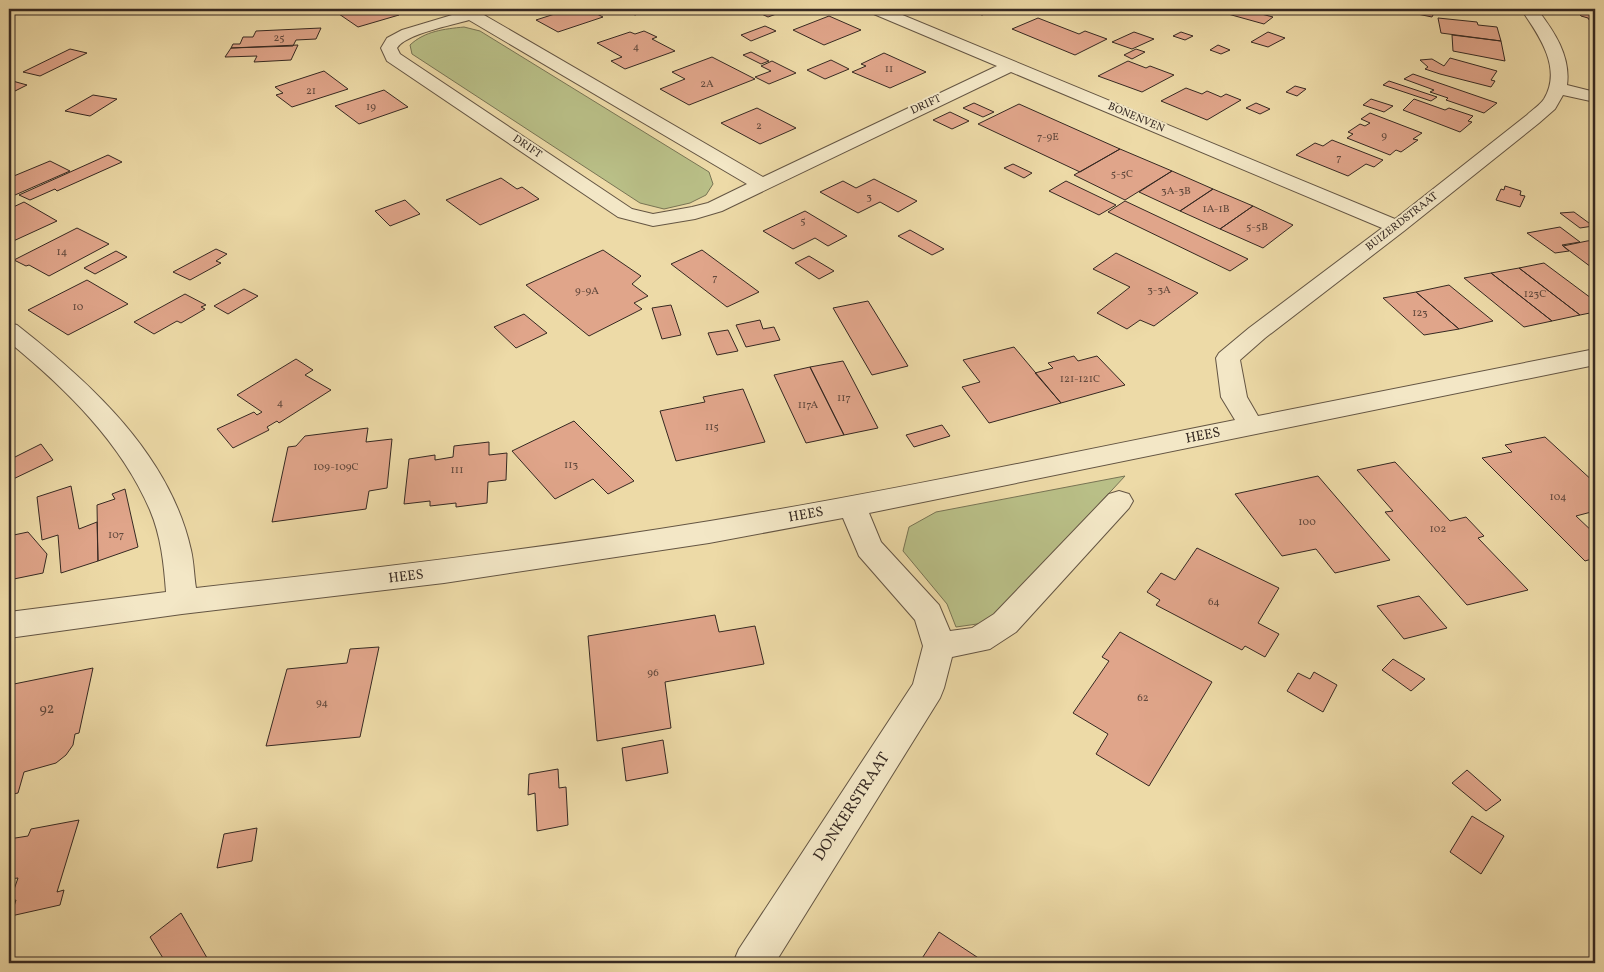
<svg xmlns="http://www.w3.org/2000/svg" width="1604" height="972" font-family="Vollkorn,serif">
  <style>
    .green { fill: #b9bf87; stroke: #787454 }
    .building { fill: #e0a58a; stroke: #362922 }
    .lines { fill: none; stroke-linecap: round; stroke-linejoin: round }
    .street-casing { stroke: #645543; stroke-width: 2 }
    .street { fill: #f3e7c6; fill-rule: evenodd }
    .labels { text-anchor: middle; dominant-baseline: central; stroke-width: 4; stroke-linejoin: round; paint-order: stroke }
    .number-label { font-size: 11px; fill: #60483c }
    .far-street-label { font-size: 11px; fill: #362922; stroke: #f3e7c6 }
    .street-label { font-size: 14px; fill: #362922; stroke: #f3e7c6 }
    .near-number-label { font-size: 14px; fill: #60483c }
    .near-street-label { font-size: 16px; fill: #362922; stroke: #f3e7c6 }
  </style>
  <rect width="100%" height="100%" fill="#eddaa7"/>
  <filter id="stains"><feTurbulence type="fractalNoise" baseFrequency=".004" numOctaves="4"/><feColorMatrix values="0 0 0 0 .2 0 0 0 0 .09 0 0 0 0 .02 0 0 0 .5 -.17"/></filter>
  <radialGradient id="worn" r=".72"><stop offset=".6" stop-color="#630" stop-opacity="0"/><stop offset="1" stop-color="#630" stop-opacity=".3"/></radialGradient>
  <path class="green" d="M464,27L480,31L709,172L713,184L706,195L690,203L664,209L640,203L412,54L410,45C425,31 444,29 464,27Z
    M1125,476L1008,602L984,623L956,627L947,604L903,551L909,527L936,512Z"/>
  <path class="building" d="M365,9H389L399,15L358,27L339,14Z
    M570,9H587L603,17L558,32L536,20Z
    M624,9H652L635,15Z
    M751,9H790L768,17Z
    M966,9H997L982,15Z
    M1140,9H1163L1153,14Z
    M1210,9H1242L1273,17L1264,24Z
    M1393,9H1426L1435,11L1432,17Z
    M1577,11L1595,12V29L1589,23H1591L1588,18L1581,16Z
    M829,16L861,30L824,45L793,30Z
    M1038,18L1079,34L1085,31L1107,39L1075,55L1012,29Z
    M1438,18L1477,22L1478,25L1497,27L1501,41L1441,33Z
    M765,26L776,31L751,41L741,35Z
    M321,28L316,39L296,40L293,46L231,48L233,44H240L243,37H253L256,31Z
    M644,31L657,37L652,39L675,51L625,69L611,61L622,57L597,43L630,32L635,34Z
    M1134,32L1154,39L1132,49L1112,42Z
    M1181,32L1193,36L1185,40L1173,36Z
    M1268,32L1285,38L1268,47L1251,42Z
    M1452,35L1501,41L1505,61L1453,51Z
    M298,45L291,60L254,62L257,56L225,57L231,48Z
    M1218,45L1230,50L1221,54L1210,50Z
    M70,49L87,53L40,76L23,72Z
    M1136,49L1145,52L1132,59L1124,55Z
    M751,52L769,61L761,64L743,55Z
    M884,53L926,72L890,88L852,72L866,66L861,64Z
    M712,57L755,79L689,105L660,89L685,79L672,72Z
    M1450,58L1497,71L1491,80L1495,81L1491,87L1440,74L1425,69L1428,67L1420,60L1432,59L1444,66Z
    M831,60L849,69L825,79L807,70Z
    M772,61L796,73L769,84L755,77L771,71L761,66Z
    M1128,61L1146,68L1150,66L1174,75L1142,92L1098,76Z
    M324,71L348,89L292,107L276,95L283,93L275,87Z
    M1413,74L1497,103L1484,113L1446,100L1448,98L1430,92L1434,90L1404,79Z
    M9,80L27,85L9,94Z
    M1389,81L1437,97L1431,101L1383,85Z
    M1295,86L1306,89L1297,96L1286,92Z
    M1186,88L1202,94L1207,91L1221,97L1226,94L1241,100L1207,120L1161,101Z
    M384,90L408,107L359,124L335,106Z
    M93,95L117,99L90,116L65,111Z
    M1371,99L1393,106L1384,112L1363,105Z
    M1414,99L1445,110L1449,108L1473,116L1468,121L1472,122L1460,132L1403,110Z
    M974,103L994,112L983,117L963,108Z
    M1256,103L1270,109L1260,114L1246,108Z
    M1019,104L1120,149L1080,172L978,124Z
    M757,108L796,128L760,144L721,123Z
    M950,112L969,121L952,129L933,120Z
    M1370,113L1422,133L1413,139L1418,140L1401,152L1396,150L1390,155L1347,138L1353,134L1348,132L1360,124L1365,126L1370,123L1361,119Z
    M1332,140L1383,160L1374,167L1366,164L1348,176L1296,155L1315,143L1323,146Z
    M1120,149L1172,171L1125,200L1074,175Z
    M108,155L122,162L57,191L55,189L30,200L19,195Z
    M50,161L70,171L15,195L9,191V178Z
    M1013,164L1032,173L1024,178L1004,168Z
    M1172,171L1213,189L1180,211L1139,192Z
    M501,178L517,189L522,187L539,199L480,225L446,200Z
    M874,179L917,201L898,212L880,202L858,213L820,192L843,181L856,188Z
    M1066,181L1116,205L1099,215L1049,191Z
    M1505,186L1521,191L1520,195L1525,196L1520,207L1496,200L1501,189L1504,190Z
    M1213,189L1253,206L1220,229L1180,211Z
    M405,200L420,214L390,226L375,211Z
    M1125,201L1248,259L1230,271L1108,212Z
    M24,202L57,221L9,243V209Z
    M1253,206L1293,225L1263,248L1220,229Z
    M805,211L847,236L828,246L815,238L793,249L763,231Z
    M1574,212L1593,226L1580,228L1560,213Z
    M1560,227L1580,242L1562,245L1569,251L1555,253L1527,233Z
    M77,228L109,244L49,276L29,265L26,266L14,260Z
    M910,230L944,249L932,255L898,236Z
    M1595,240V270L1563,246L1587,241Z
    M216,249L227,254L216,261L221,263L190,280L173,272Z
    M603,250L641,276L632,284L648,296L634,303L642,309L589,336L526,285Z
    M702,250L759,292L727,307L671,264Z
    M116,251L127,257L95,274L84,268Z
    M1116,253L1198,293L1154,326L1140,320L1127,329L1097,313L1130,287L1093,269Z
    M809,256L834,271L819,279L795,263Z
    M1544,263L1595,301V312L1580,315L1519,268Z
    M1519,268L1580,315L1552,321L1491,273Z
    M1491,273L1552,321L1524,327L1464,278Z
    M87,280L128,304L68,335L28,310Z
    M1449,285L1493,321L1459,329L1416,292Z
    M244,289L258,296L228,314L214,306Z
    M1416,292L1459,329L1424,335L1383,298Z
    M185,294L206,305L201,307L205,309L181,323L177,321L154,334L134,322Z
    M868,301L908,366L872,375L833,308Z
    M671,305L681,335L662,339L652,308Z
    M524,314L547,333L516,348L494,327Z
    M760,320L763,329L774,327L780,340L746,347L736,325Z
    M728,330L738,351L717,355L708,333Z
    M1014,347L1061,403L989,423L962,387L980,382L963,360Z
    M1074,356L1078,361L1097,356L1125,385L1061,403L1035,373L1053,368L1048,363Z
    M296,359L313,370L305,375L331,390L279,423L277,421L267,427L269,430L233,448L217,429L254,412L257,415L262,412L237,395Z
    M843,361L878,428L844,435L810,367Z
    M810,367L844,435L806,443L774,375Z
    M743,389L765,442L676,461L660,411L705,402L703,397Z
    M574,421L634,481L608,494L593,479L555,499L512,451Z
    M942,425L950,436L914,447L906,435Z
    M368,428L366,442L392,439L387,488L369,491L366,509L272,522L288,447L296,446L305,436Z
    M1545,437L1595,483V511L1576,516L1595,534V558L1585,561L1482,458L1512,452L1505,445Z
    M489,442V455L507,453L506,480L488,482L487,503L456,507V503L430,506V501L404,504L409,459L435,455V460L453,457L454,446Z
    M41,444L53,460L9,481V460Z
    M1395,462L1450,521L1466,517L1484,536L1478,538L1528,590L1467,605L1385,512L1393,511L1357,470Z
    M1318,476L1390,560L1335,573L1316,549L1282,556L1235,494Z
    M71,486L79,529L97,522L98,561L61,573L58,535L42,540L37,497Z
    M125,489L138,547L98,561L97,505L115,499L112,494Z
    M28,532L47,554L43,573L9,580V536Z
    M1197,548L1279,588L1258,623L1279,634L1265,657L1245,646L1242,650L1156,605L1160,600L1147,592L1161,573L1175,580Z
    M1419,596L1447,628L1404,639L1377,606Z
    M715,615L719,632L755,626L764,664L665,682L671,728L597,741L588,636Z
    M1120,632L1212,682L1149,786L1096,754L1108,734L1073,713L1109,661L1102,657Z
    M379,647L360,737L266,746L287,669L347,663L350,649Z
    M1393,659L1425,679L1411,691L1382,670Z
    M93,668L79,733L75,734L73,745L66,755L56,763L24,772L18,793L9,795V685Z
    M1314,672L1337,685L1323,712L1287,691L1298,673L1310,679Z
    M663,740L668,773L626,781L622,748Z
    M558,769L559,788L566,787L568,825L537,831L535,793L528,795L529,774Z
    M1467,770L1501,800L1486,811L1452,783Z
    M1472,816L1504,836L1481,874L1450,852Z
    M79,820L57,892L64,890L60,905L11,916L16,900L10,901L18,878L9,879V839L28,836L31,829Z
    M257,828L252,861L217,868L224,834Z
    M181,913L210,963H166L150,937Z
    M939,932L986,963H919Z"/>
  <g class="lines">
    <defs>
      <path id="street" d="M472,9H496L494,12L484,15L763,177L997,66L869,12L867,9H888L1395,219L1527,115C1532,110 1540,105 1544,99C1563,68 1538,34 1521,9H1537C1554,31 1571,56 1567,85L1595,92V102L1563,95L1555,109L1539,123L1404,231L1265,338L1240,360L1247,397L1258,416L1595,349V365L869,513L881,542L939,605L950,631L972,628L994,614L1109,494L1119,491L1129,494L1133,501L1129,508L1016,632L990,649L952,657L944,688L940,698L775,963H733L739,949L913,684L923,646L915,620L859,556L843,518L709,543L444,583L182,614L9,638V612L166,592C164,564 161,536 150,510C121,442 65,388 9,342V323L17,325C91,383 170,455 191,550C194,563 194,576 196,588C368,569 539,549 710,521C886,492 1060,455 1235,420L1221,397L1216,358L1219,353L1249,328L1382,228L1011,72L722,211L695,219L653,226L618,217L387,61L381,48L387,38L402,30ZM469,20L747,184L708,203L692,207L653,214L632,209L400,54L397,48C405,34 453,25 469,20Z"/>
    </defs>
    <use href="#street" class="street-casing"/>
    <use href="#street" class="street"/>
  </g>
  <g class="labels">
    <g class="number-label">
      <text x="279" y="38">25</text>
      <text x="636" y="47">4</text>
      <text x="889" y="69">11</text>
      <text x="707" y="84">2A</text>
      <text x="311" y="91">21</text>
      <text x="371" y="107">19</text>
      <text x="759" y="126">2</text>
      <text x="1384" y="136">9</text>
      <text x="1048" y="137">7-9E</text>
      <text x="1339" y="158">7</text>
      <text x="1122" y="174">5-5C</text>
      <text x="1176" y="191">3A-3B</text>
      <text x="869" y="197">3</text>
      <text x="1216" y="209">1A-1B</text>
      <text x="803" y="221">5</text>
      <text x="1257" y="227">5-5B</text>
      <text x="62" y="252">14</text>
      <text x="715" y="278">7</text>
      <text x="1159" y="290">3-3A</text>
      <text x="587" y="291">9-9A</text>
      <text x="1535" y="294">123C</text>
      <text x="78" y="307">10</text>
      <text x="1420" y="313">123</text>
      <text x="1080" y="379">121-121C</text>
      <text x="844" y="398">117</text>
      <text x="280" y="403">4</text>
      <text x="808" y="405">117A</text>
      <text x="712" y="427">115</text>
      <text x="571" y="465">113</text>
      <text x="336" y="467">109-109C</text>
      <text x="457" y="470">111</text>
      <text x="1558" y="497">104</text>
      <text x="1307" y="522">100</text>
      <text x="1438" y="529">102</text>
      <text x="116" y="535">107</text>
      <text x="1214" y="602">64</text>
      <text x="653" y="673">96</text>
      <text x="1143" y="698">62</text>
      <text x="322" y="703">94</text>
    </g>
    <g class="far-street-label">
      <text transform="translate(926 105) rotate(-25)">DRIFT</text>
      <text transform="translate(1136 118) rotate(23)">BONENVEN</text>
      <text transform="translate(527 147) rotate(34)">DRIFT</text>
      <text transform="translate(1402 222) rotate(-38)">BUIZERDSTRAAT</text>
    </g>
    <g class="street-label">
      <text transform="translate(1203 436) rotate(-11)">HEES</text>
      <text transform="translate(806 515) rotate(-10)">HEES</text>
      <text transform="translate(406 577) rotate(-7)">HEES</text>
    </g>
    <g class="near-number-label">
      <text x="47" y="709">92</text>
    </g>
    <g class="near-street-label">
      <text transform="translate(852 807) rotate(-57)">DONKERSTRAAT</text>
    </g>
  </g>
  <rect width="1604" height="972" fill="none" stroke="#eddaa7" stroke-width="30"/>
  <rect x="10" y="10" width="1584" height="952" fill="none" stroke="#362922" stroke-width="2.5"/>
  <rect x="15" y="15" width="1574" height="942" fill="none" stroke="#362922"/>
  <rect width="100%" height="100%" filter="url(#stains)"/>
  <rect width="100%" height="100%" fill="url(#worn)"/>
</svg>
